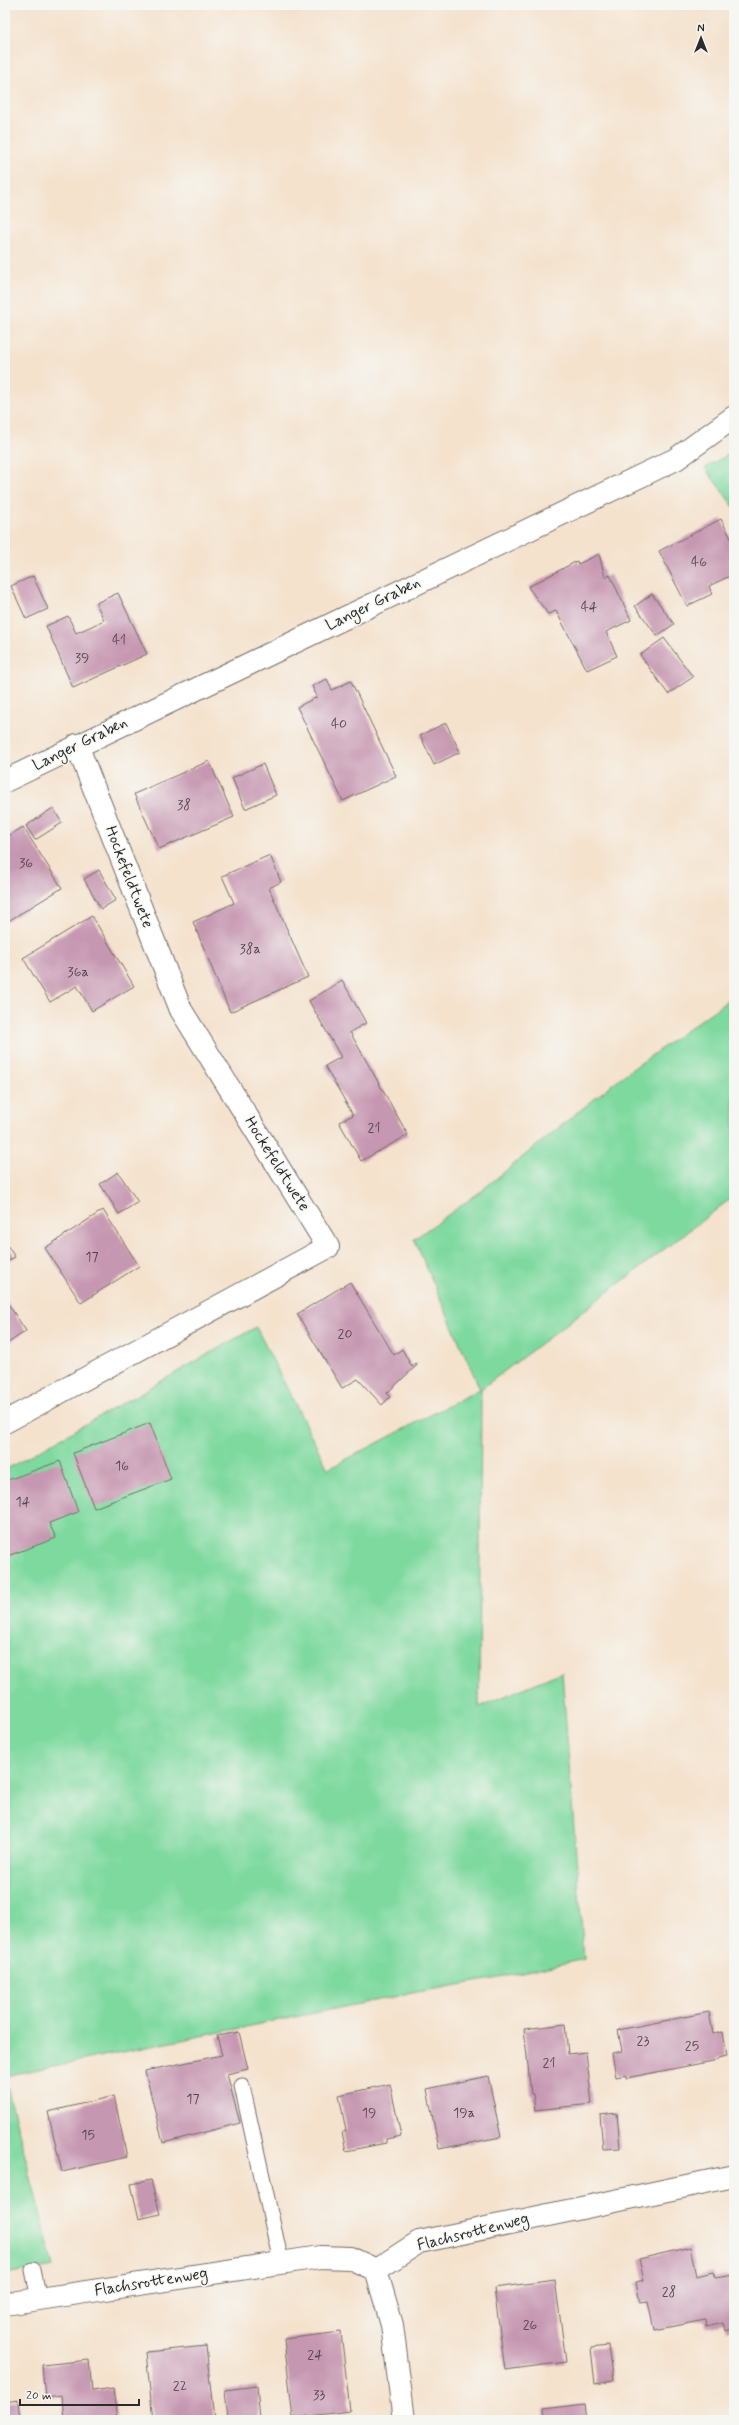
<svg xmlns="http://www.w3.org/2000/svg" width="739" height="2425" font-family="Mynerve,sans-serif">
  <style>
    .green { fill: #7ed99f; stroke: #548265 }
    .building { fill: #c697b1 }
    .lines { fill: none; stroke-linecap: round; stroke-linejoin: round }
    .service-casing { stroke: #716b64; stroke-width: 17 }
    .minor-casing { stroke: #716b64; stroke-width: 24 }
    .service { stroke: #fff; stroke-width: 15 }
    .minor { stroke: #fff; stroke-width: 22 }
    .labels { text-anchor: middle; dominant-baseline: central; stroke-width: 3; stroke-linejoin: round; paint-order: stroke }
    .number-label { font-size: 14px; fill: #52464c }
    .street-label { font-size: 16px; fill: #2b2b2b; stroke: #f6f6f2 }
  </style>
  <rect width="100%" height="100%" fill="#f6f6f2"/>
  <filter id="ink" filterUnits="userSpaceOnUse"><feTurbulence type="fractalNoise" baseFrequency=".025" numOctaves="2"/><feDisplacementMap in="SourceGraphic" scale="8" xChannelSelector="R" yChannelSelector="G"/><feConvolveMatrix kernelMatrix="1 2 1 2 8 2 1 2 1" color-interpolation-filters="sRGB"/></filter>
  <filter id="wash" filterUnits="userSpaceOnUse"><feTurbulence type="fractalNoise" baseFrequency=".012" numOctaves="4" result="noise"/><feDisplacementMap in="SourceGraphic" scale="16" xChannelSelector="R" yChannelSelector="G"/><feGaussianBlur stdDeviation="0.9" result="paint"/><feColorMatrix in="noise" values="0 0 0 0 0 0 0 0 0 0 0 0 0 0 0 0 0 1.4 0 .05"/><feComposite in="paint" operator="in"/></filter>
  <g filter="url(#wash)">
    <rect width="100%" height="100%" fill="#f4e2cd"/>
    <path class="green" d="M734,451V507L705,468Z
      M734,996V1196L481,1389L479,1707L562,1672L584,1959L499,1978L418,1992L5,2076V1470L256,1327L328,1469L480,1389L414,1239L476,1195L620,1078Z
      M5,2079L54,2266L5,2274Z"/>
    <g id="blocks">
      <path class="building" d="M721,519L734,544V574L709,586L712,594L687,606L659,551Z
        M599,554L605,577L610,575L631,620L606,632L617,656L587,670L556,611L548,614L528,587L577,561L578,564Z
        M33,576L48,609L26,619L11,586Z
        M118,593L147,654L73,688L46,626L68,616L76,633L92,626L104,620L96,603Z
        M652,594L674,624L657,636L635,606Z
        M664,638L693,677L668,694L640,655Z
        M327,679L332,690L351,681L396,776L343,801L297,707L317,697L312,686Z
        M446,723L460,752L434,765L420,735Z
        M209,761L234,817L159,849L134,794Z
        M263,764L276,795L245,809L232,778Z
        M53,808L62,823L35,840L26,826Z
        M23,827L62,888L5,923V838Z
        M270,855L281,882L269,888L308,977L230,1012L193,922L234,903L222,876Z
        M99,870L116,900L101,909L84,879Z
        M92,916L134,986L92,1011L77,986L50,1002L23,958Z
        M342,980L366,1023L350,1032L408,1135L361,1161L339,1122L353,1115L325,1066L341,1057L309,1001Z
        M118,1172L138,1202L119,1214L100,1184Z
        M103,1210L139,1266L81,1303L45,1248Z
        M5,1242L15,1257L5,1263Z
        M350,1282L394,1355L402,1349L412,1367L416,1363L417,1365L387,1393L390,1397L382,1405L358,1379L342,1388L297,1314Z
        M5,1299L26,1331L5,1345Z
        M150,1423L171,1479L94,1508L73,1453Z
        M60,1461L78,1512L49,1523L56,1538L5,1557V1481Z
        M709,2012L713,2034L723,2032L727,2056L718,2058V2060L626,2078V2075L616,2077L612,2053L622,2051L618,2030Z
        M565,2024L568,2054L586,2052L592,2104L535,2110L533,2094H531L524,2029Z
        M239,2032L248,2069L227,2074L240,2123L163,2143L145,2071L222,2055L217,2036Z
        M488,2076L501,2137L439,2149L427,2089Z
        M390,2084L401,2136L386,2139V2143L346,2151L342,2132L346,2131L339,2095Z
        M114,2096L127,2157L62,2172L48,2112Z
        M617,2113L620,2148L603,2149L600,2115Z
        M151,2180L160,2214L139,2219L131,2184Z
        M690,2247L696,2276L713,2272L715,2278L734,2275V2329L726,2331L724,2323L706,2327L705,2320L654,2330L648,2302L640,2303L636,2282L644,2280L639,2259Z
        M555,2280L566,2362L505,2370L494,2288Z
        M341,2332L350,2411L293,2418L284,2339Z
        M206,2346L214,2420H153L146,2352Z
        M608,2346L613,2381L595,2384L591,2348Z
        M89,2360L92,2391L113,2388L117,2420H64L62,2396L45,2398L42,2365Z
        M257,2386L260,2420H228L225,2390Z
        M18,2400L20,2420H5V2402Z
        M585,2404L587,2420H545L544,2409Z"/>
    </g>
  </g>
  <g filter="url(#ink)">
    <use href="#blocks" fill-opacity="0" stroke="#716b64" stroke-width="1"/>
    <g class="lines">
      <defs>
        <path id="service" d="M242,2086L281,2262
          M33,2270L39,2299"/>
        <path id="minor" d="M5,781L676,459L734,417
          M5,1422L328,1247L181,1010L77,745
          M376,2270L419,2242L734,2176
          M376,2270L392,2325L404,2420
          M5,2304L320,2257L350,2258L376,2270"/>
      </defs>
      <use href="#service" class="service-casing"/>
      <use href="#minor" class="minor-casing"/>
      <use href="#service" class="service"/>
      <use href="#minor" class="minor"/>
    </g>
  </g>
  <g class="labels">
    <g class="number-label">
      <text x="699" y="562">46</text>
      <text x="589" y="607">44</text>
      <text x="119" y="640">41</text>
      <text x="82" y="658">39</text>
      <text x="339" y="724">40</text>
      <text x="184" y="805">38</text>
      <text x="26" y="863">36</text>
      <text x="250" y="949">38a</text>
      <text x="78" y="972">36a</text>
      <text x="374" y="1128">21</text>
      <text x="92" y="1257">17</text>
      <text x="345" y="1334">20</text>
      <text x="122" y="1466">16</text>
      <text x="23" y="1502">14</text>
      <text x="643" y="2041">23</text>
      <text x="692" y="2046">25</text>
      <text x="549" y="2063">21</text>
      <text x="193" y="2099">17</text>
      <text x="369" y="2113">19</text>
      <text x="464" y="2113">19a</text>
      <text x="88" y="2135">15</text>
      <text x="669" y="2292">28</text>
      <text x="530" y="2325">26</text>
      <text x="315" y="2355">24</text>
      <text x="180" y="2386">22</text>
      <text x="319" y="2395">33</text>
    </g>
    <g class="street-label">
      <text transform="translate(373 604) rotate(-26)">Langer Graben</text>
      <text transform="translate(80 744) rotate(-26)">Langer Graben</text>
      <text transform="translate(129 877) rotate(69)">Hockefeldtwete</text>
      <text transform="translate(277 1164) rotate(58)">Hockefeldtwete</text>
      <text transform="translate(473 2232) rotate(-14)">Flachsrottenweg</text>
      <text transform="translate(151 2282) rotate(-9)">Flachsrottenweg</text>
    </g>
  </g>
  <rect width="739" height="2425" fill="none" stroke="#f6f6f2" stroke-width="20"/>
  <g transform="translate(701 38)" stroke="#f6f6f2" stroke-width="3" paint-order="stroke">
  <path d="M0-3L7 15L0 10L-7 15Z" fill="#2b2b2b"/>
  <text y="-6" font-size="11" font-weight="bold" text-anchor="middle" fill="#2b2b2b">N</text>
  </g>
  <path d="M20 2399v6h119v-6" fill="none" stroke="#2b2b2b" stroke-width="2"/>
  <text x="26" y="2399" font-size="12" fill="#2b2b2b" stroke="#f6f6f2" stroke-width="3" paint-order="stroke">20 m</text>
</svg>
